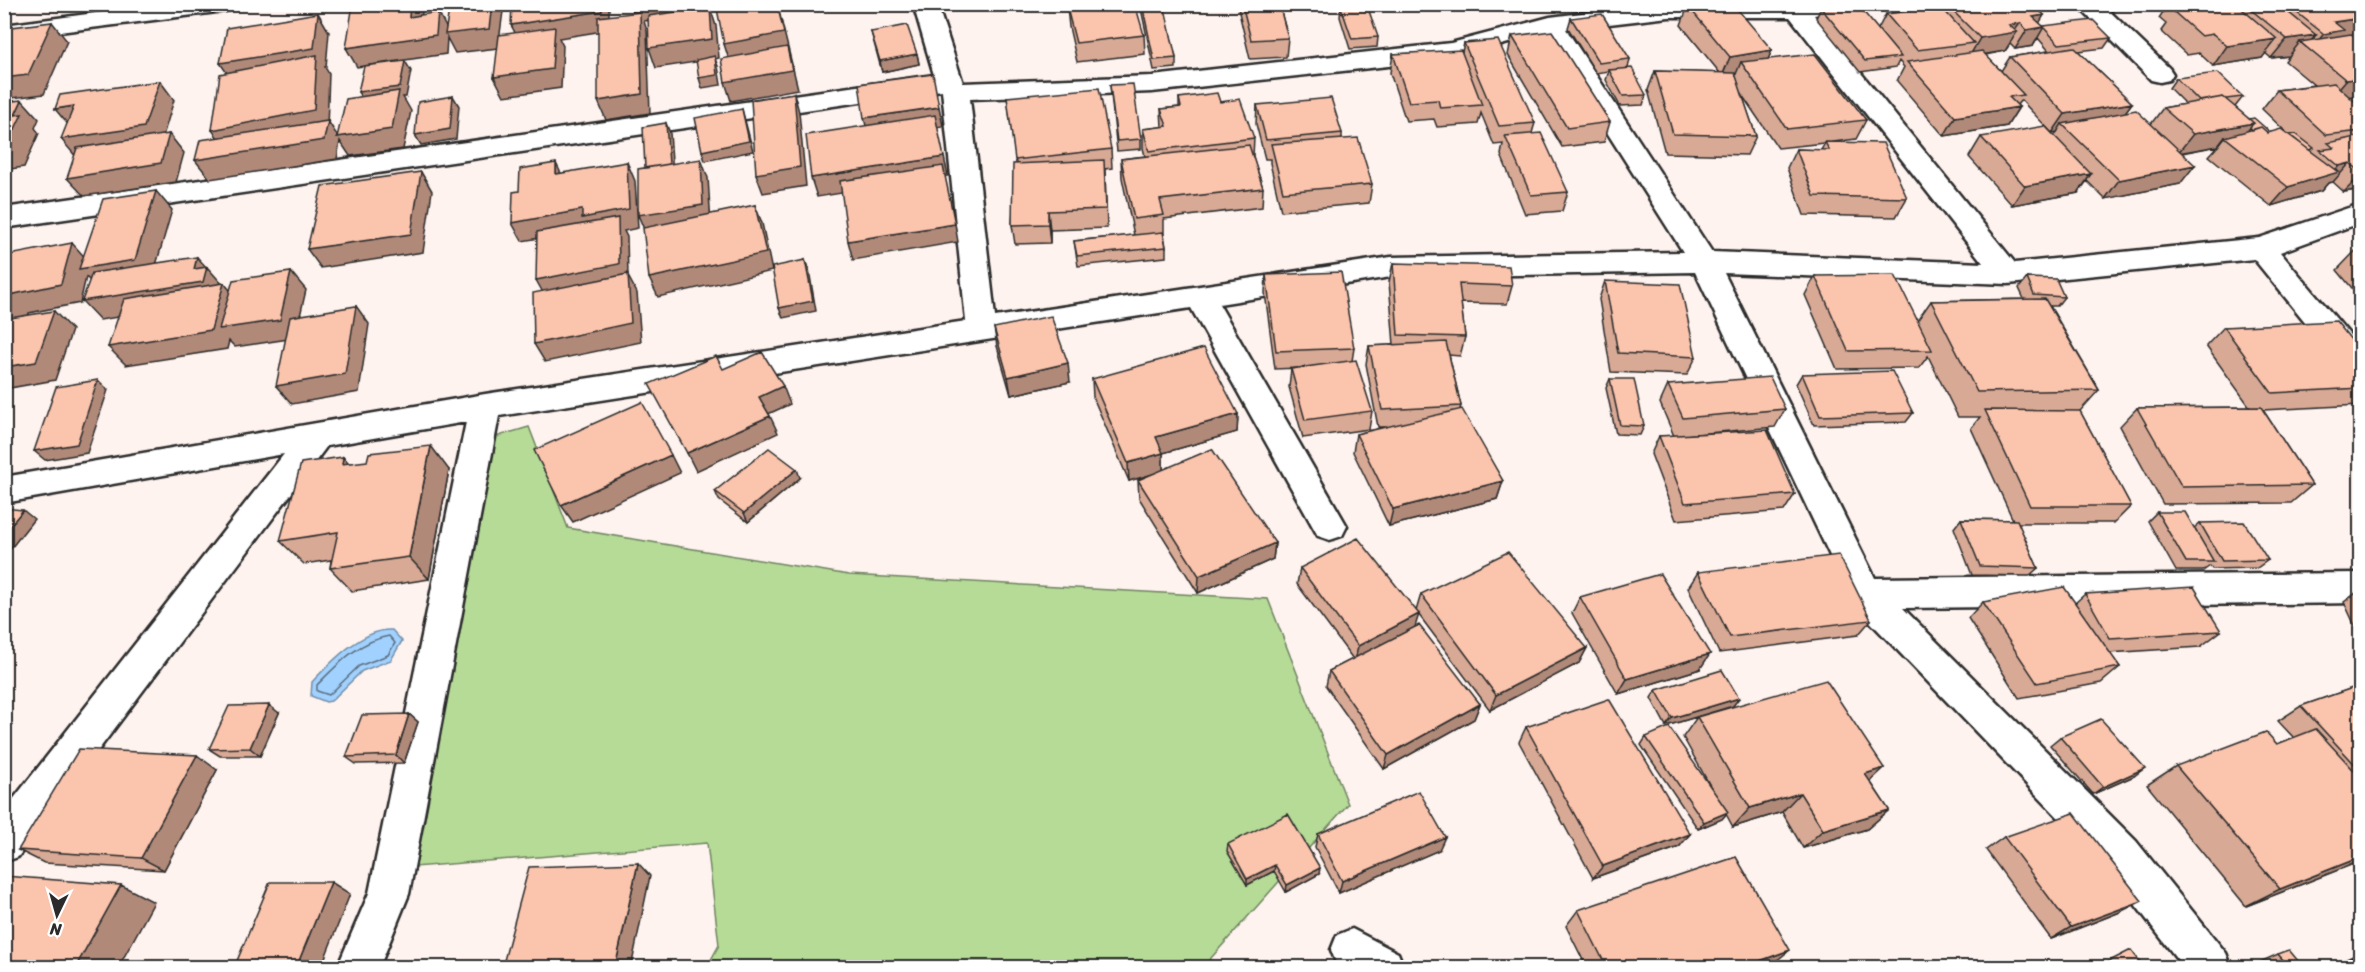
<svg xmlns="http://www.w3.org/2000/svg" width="2365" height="972" font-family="Sriracha,sans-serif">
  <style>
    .green { fill: #b5db97; stroke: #708361; stroke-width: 1.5 }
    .water { fill: #a1d1fe; stroke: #728faa; stroke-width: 1.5 }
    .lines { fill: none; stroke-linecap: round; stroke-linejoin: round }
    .shore { stroke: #5a6d7f; stroke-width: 1.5 }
    .minor-casing { stroke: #2b2b2b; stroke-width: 5 }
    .minor { fill: #fff; fill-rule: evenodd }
    .wall { fill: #d8a995; stroke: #2b2b2b; stroke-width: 1.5; fill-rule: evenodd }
    .shaded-wall { fill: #b08979; stroke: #2b2b2b; stroke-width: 1.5 }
    .building { fill: #fbc4ad; stroke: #2b2b2b; stroke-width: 1.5 }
  </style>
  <rect width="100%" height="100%" fill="#fef3ef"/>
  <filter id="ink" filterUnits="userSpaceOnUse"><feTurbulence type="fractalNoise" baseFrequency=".0167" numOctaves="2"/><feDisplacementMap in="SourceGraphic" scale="12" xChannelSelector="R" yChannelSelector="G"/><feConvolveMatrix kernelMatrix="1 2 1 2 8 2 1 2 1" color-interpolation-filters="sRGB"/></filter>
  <g filter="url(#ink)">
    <path class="green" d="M529,427L568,528L849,575L1268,599L1348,804L1203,967H707L719,945L707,843L402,868L475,443Z"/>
    <path class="water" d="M392,630L402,641L391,660L362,671L331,701L326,702L311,696L312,682C330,663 363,628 392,630Z"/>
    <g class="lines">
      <path class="shore" d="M389,636L395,643L388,655L359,666L329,695L317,691V685C338,664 359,641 389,636Z"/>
      <defs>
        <path id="minor" d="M164,4H237L234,9L225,11L4,39V25Z
          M913,4H937L963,83L1152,76L1451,43L1550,17L1654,4H1851L1848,9L1814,15L2015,263L2259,238L2360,204V223L2280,252L2360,347V380L2349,376L2254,259L2008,284L1724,273L1875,578L2360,573V603L1903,608L2136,841L2226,953L2232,968H2184L2108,869L1853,604L1695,272L1391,277L1219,304L1347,526L1342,536L1330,540L1318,536L1191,308L499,416L409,894L379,968H337L369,893L466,422L327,446L18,857L4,862V811L284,454L4,503V477L485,394L966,321L942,90L4,228V208L934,75ZM1669,17H1790L1983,263L1712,252L1566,29ZM1544,33L1683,252L1391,257L995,317L970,99L1152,92L1452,59Z
          M2076,4H2102L2169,68L2173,74L2169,80L2160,82L2151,80Z
          M1352,929L1398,953L1404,968H1342L1337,965L1331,950L1337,935Z"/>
      </defs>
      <use href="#minor" class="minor-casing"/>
      <use href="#minor" class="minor"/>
    </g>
    <path class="wall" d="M1140,4H1156L1164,8L1176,58V68L1154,70Z
      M1237,4H1279L1288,38L1286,57L1250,59Z
      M1468,4H1518L1517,9L1469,10Z
      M1585,4H1624L1623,6Z
      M1922,4H2033L2044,15L2039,23L2043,26L2111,38L2104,48L2078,51L2132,103L2125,112L2151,124L2163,108L2185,104L2169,88L2176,78L2243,97L2235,107L2249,119L2270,132L2288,134L2262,109L2277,90L2314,85L2285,61L2289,56L2271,58L2265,53L2262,58L2213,66L2199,53L2187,55L2161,31L2166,24L2159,18L2168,4H2361V34L2352,35L2354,36L2361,35V95L2349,97L2361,107V189L2344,192L2333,182L2328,183L2321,191L2271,206L2209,156L2218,146L2182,153L2180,184L2105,199L2087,181L2078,193L2012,205L1969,157L1981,137L2054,136L2057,132L2052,133L2021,100L2017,105L2019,107L2007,126L1944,136L1897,81L1904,67L1899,61L1896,67L1860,72L1816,18L1821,8L1878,29L1886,14L1922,10L1920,8ZM2038,38L2049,51L2010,57L2001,71L1985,55L2005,51L2010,44L2015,49L2033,46Z
      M1688,6L1772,50L1768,59L1866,120L1856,139L1833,142L1907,198L1896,217L1804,215L1787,168L1796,149L1821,150L1825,143L1778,148L1742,95L1756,136L1747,155L1665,153L1648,90L1655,71L1720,73L1681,25Z
      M1341,7L1378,37L1377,47L1350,49L1340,17Z
      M1067,8L1144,35L1145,54L1077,62L1069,27Z
      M1571,18L1630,59L1628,68L1646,95L1643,105L1620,106L1606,80L1609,71L1596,73L1568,28Z
      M871,32L917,54L919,64L882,72Z
      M1512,36L1610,122L1604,142L1562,147L1508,55Z
      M1464,43L1535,123L1532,133L1568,192L1562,211L1525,214L1501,155L1503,144L1494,145L1481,113L1478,124L1437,127L1434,119L1406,121L1390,73L1393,54L1462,52Z
      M1110,85L1141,139V149L1117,151Z
      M1007,97L1111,149L1112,168L1105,169L1107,228L1050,230V243L1015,244L1012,225L1016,163Z
      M1179,98L1220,102L1254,138L1253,156L1263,188L1262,207L1164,219V234L1166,247V257L1078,266L1074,241L1134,235L1122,178L1121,159L1145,156L1143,148V129L1162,127L1161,109L1179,107Z
      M1257,105L1342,133V139L1372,184L1369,203L1281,211L1270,163V159H1265L1256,124Z
      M2361,245V299L2337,270Z
      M1393,263L1512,286L1507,304L1461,303L1465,337L1460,356L1449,355L1461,406L1460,409L1503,481L1497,499L1389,526L1353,452L1356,434L1385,427H1378L1366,364L1369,346L1394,345L1389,282Z
      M1266,275L1354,348L1352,361L1372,411L1369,429L1303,438L1289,387L1291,369L1298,368L1275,369L1265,293Z
      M1815,276L1917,321L1931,301L2024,299L2019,288L2027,278L2064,297L2057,306H2050L2099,390L2080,411L2131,506L2114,523H2018L2038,568L2029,576L1972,575L1954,528L1961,519L2013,520L1971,428L1980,417H1958L1928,356L1919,368L1837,369L1805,295Z
      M1605,281L1696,357L1687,375L1611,372L1599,299Z
      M2224,327L2361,352V405L2263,410L2312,485L2291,503L2163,504L2120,426L2137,408L2250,407L2206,346Z
      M994,328L1070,382L1011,395L997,346Z
      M1802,374L1913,413L1906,422L1814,425L1796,384Z
      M1092,379L1238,414L1237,432L1163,453V470L1275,543L1273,559L1198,593L1139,498L1138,480L1157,472L1129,481L1093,397Z
      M1610,379L1644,426L1640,435L1616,434L1606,388Z
      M1668,385L1785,409L1775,427L1684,435L1795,494L1784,511L1676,520L1651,454L1659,436H1674L1660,403Z
      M343,457L349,463L449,470L429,579L352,591L330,568L331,560L304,564L280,541Z
      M800,478L748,522L719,500L715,491Z
      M2157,512L2194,528L2200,523L2268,560L2257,568L2212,569L2210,566L2203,571H2176L2148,521Z
      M1300,568L1415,627L1480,704L1474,719L1384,769L1326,686L1329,671L1353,659L1297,584Z
      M1698,572L1871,620L1858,635L1719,653L1688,588Z
      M2356,593L2361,594V628H2356L2344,602Z
      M1421,594L1587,648L1579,663L1490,710L1416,611Z
      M2085,594L2221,631L2200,647L2109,653L2120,667L2101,683L2019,698L1968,618L1983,602L2075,603Z
      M1580,597L1700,669L1618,694L1572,613Z
      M2361,685V861L2246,906L2147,785L2176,766L2277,744L2294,738L2278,721L2301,706Z
      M1656,690L1733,706L1666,726L1651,698Z
      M279,713L260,756H220L209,749Z
      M409,714L418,722L404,763L356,764L346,757Z
      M1697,717L1884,768L1870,781L1889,810L1867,829L1803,848L1782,812L1733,827L1726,814L1722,819L1698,829L1641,745L1646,737L1713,791L1683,737Z
      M1526,727L1690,834L1679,847L1593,878L1519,742Z
      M2060,737L2134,776L2093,794L2050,745Z
      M217,770L164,870L44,863L18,850Z
      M1318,834L1439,850L1339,893L1315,847Z
      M2004,837L2120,912L2051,939L1986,850Z
      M1228,844L1319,874L1286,892L1274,871L1247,885L1227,851Z
      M1578,910L1771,965L1764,968H1587L1566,926Z
      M2361,953V968H2328L2355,955Z
      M2278,954L2304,968H2255L2253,965Z"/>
    <path class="shaded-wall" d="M410,4H423L419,36L409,17Z
      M492,4H504L498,48L455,53L447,38L446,54L357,67L346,48L438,12L448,31Z
      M601,4H609V30L559,38L563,46L561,88L504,96L494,77L521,44L511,25Z
      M630,4H684V16L644,21L647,31L650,113L606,120L598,101L637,22Z
      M777,4L779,11L798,89L731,101L725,82L730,63L724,44Z
      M1159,4H1195L1159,9Z
      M710,7L716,26L719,58L715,59L718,66L721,85L702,88L699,78L715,59L656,68L649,48Z
      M318,13L329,32L326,67H325L329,74L327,128L328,121L338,137L364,102L358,92L405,61L411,71L406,97H403L411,111L403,149L350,156L340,141L337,159L210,179L195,160L226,149L212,130L234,83L220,63Z
      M2044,15L2036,29L2044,27L2033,46L2015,49L2027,30L2033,17Z
      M2361,18V34L2337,38L2310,50L2334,22Z
      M52,22L67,41L44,94L4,99V78Z
      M2020,23L2014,32H2017L2005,51L1969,57L1980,38L2009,25Z
      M2316,35L2306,47L2300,42L2289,56L2271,58L2287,39Z
      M2277,39L2262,58L2213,66L2227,46Z
      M1772,50L1764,69L1741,62L1736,74L1722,76L1730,57Z
      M917,54L919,64L882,72L880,61Z
      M2361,78V95L2330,99L2346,80Z
      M160,81L174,100L160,146L77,158L61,139Z
      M794,93L799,112L806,186L763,193L756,174Z
      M453,96L459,106L456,139L421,145L415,135Z
      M22,100L39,119L35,128L39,133L24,167L4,170V149L15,115Z
      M2132,103L2118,122L2062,124L2057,132L2052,133L2065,114Z
      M74,106L71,128L55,109Z
      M939,107L943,126L869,137L864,118Z
      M2019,107L2007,126L1944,136L1955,117Z
      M742,109L753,151L705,161L702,151Z
      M666,123L670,133L673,174L649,178Z
      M2254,123L2238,142L2225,137L2218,146L2178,153L2193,134Z
      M169,134L184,153L176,182L84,196L67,178Z
      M944,157L948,176L817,197L811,178Z
      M701,159L708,178L711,224L646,234L638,215Z
      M627,162L635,181L638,228L624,231L627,237L628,276L637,293L641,342L545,362L534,344L546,298L536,280L588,230L522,241L512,223Z
      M556,163L565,182L556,174Z
      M2350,163L2333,182L2328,183L2321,191L2271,206L2288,187L2331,174L2339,166Z
      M2195,165L2180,184L2105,199L2119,180Z
      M421,172L432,191L423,252L321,268L307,249Z
      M2091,174L2078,193L2012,205L2025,186Z
      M2361,175V189L2344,192Z
      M156,191L172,210L152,279L97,288L86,277L80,303L29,313L26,323L4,327V305L10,295L72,243L89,262Z
      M755,205L762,223L772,271L658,297L649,278Z
      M1048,211L1050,230V243L1048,224Z
      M955,224L958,242L853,260L848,241Z
      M197,257L207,268V267L223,285L219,300L100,320L82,301L194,269Z
      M805,260L809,270L816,311L783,318L779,308Z
      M291,272L306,290L295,338L235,347L229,341L227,349L126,365L108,347L224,283L240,302Z
      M356,306L369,324L359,392L292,404L276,386Z
      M54,311L72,330L55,380L4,389V367Z
      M1068,363L1070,382L1011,395L1008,377Z
      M98,380L108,390L87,453L45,460L34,451Z
      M783,386L790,404L766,415L759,397Z
      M1238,414L1237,432L1156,455V437Z
      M770,416L778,433L696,471L687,453Z
      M431,446L449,470L429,579L409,557Z
      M1163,453V471L1129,481L1128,463Z
      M671,455L680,473L573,522L561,505Z
      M343,457L364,481L342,464Z
      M797,469L800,478L748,522L744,513Z
      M1503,481L1497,499L1389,526L1393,509Z
      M23,510L34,519L4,557V533Z
      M1275,543L1273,559L1198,593L1199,576Z
      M1419,614L1414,630L1355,661L1358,646Z
      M1587,648L1579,663L1490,710L1496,695Z
      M1710,654L1700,669L1618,694L1627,679Z
      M1739,698L1733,706L1666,726L1672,718Z
      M1480,704L1474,719L1384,769L1388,755Z
      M269,705L279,713L260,756L250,748Z
      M409,714L418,722L404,763L396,755Z
      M197,755L217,770L164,870L141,858Z
      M1884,768L1864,787L1865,774Z
      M2145,768L2134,776L2093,794L2103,787Z
      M1800,793L1782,812L1733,827L1750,808Z
      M1889,810L1867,829L1803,848L1823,830Z
      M1728,812L1722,819L1698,829L1704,822Z
      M1690,834L1679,847L1593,878L1603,866Z
      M1445,837L1439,850L1339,893L1342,881Z
      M2361,857V861L2246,906L2280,889Z
      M638,863L650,876L631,968H615Z
      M1275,865L1274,871L1247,885V879Z
      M1320,868L1319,874L1286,892L1287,885Z
      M331,882L350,894L321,968H296Z
      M121,885L154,902L118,968H75Z
      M2142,901L2120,912L2051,939L2071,927Z
      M1790,950L1771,965L1764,968H1740Z"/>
    <path class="building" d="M353,4H410L409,17L438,12L436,35L346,48Z
      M450,4H492L489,29L445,34Z
      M512,4H601L602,11L511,25Z
      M716,4H777L784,33L724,44Z
      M1096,4H1135L1144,35L1076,43L1067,8Z
      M1142,4H1164L1176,58L1154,60Z
      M1242,4H1279L1288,38L1251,40Z
      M1695,4H1733L1772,50L1730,57L1688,6Z
      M1848,4H1857L1901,57L1865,61L1821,8Z
      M1946,4H2033L2044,15L2033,17L2044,27L2027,30L2020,23L2009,25L2017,32L1980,38Z
      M2179,4H2236L2277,39L2227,46L2213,34L2201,36L2174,12L2185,10Z
      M2244,4H2278L2316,35L2287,39Z
      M2286,4H2361V18L2334,22L2344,30L2324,34Z
      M1367,5L1378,37L1352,39L1341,7Z
      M710,7L712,39L649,48L648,16Z
      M1941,7L1974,43L1917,50L1886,14Z
      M640,12L642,94L598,101V17Z
      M318,13L314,48L220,63L227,28Z
      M1602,14L1630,59L1599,63L1571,18Z
      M2093,20L2111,38L2059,44L2044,28V27L2043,26Z
      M52,22L28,75L4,78V28Z
      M907,25L917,54L880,61L871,32Z
      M555,27L552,69L494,77L499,35Z
      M1552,31L1610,122L1567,128L1512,36Z
      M2351,34L2361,42V78L2346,80L2300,42Z
      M2361,35V42L2354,36Z
      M1498,40L1535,123L1499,126L1464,43Z
      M787,47L792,70L725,82L721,59Z
      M2074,47L2132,103L2065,114L2010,57Z
      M1461,50L1482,105L1440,108L1438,100L1409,102L1393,54Z
      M1982,51L2024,95L2009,97L2019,107L1955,117L1907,62Z
      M1815,54L1866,120L1787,129L1741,62Z
      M317,55L314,110L212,130L220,74Z
      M715,56L717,75L699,78L696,60Z
      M405,61L400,87L358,92L364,66Z
      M1632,68L1646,95L1623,96L1609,70Z
      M1655,71L1735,73L1756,136L1673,134Z
      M2218,73L2243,97L2226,99L2223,97L2199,101L2176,78Z
      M933,74L939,107L864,118L859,84Z
      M160,81L144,127L61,139L74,106L55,109L60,95Z
      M2334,83L2361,107V131L2326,135L2277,90Z
      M1133,84L1141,139L1117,141L1110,85Z
      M1099,88L1111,149L1015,160L1007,97Z
      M399,91L392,129L337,137L346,99Z
      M794,93L800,167L756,174L751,100Z
      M1217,93L1220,102L1240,99L1254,138L1149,151L1143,129L1167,126L1161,109L1181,107L1179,98Z
      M453,96L450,129L415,135L418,102Z
      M2223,97L2254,123L2193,134L2163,108Z
      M1331,98L1342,133L1266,140L1257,105Z
      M22,100L15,115L22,114L6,148L4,149V102Z
      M742,109L749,141L702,151L695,118Z
      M2136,110L2195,165L2119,180L2062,124Z
      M935,115L944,157L811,178L806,135Z
      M2254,118L2270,132L2268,133L2261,127L2252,130L2250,127L2254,123L2249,119Z
      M328,121L324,140L195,160L200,140Z
      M666,123L669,164L645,168L643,127Z
      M2045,126L2091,174L2025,186L1981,137Z
      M2261,127L2268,133L2281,129L2339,172L2288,187L2225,137Z
      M1541,133L1568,192L1531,195L1505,136Z
      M169,134L161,163L67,178L77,148Z
      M2296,134L2314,148L2309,150L2290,135Z
      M2361,136V172L2350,163L2339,166L2320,150L2334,148L2328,143Z
      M1358,138L1372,184L1283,192L1271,144Z
      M1825,142L1883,143L1907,198L1814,196L1796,149L1829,150Z
      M1249,145L1263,188L1160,200L1164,215L1134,219L1121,159Z
      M701,159L703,205L638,215V169Z
      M1104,160L1106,209L1048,211V224L1012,225L1013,164Z
      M627,162L629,209L582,218V210L512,223L513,192L519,191L520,169L556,163V174Z
      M943,166L955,224L848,241L840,181Z
      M421,172L411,234L307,249L322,186Z
      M156,191L135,260L79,269L103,199Z
      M755,205L766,253L649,278L643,228Z
      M618,218L619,264L536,280L537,232Z
      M1163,232L1166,247L1077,256L1074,241Z
      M72,243L61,284L10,295L7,304L4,305V256Z
      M197,257L194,269L207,267L203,282L82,301L92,273Z
      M805,260L813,301L779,308L772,267Z
      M1393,263L1509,266L1512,286L1459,284L1465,337L1398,335Z
      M291,272L280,320L219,329L233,280Z
      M1341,272L1354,348L1276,351L1266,275Z
      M628,274L631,323L534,344L533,293Z
      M1895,275L1932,350L1848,351L1815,276Z
      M2027,278L2056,279L2064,297L2034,295Z
      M1605,281L1680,284L1696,357L1618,353Z
      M224,283L211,330L108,347L124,299Z
      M2045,299L2099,390L1977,392L1931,301Z
      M356,306L345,374L276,386L290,317Z
      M54,311L36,362L4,367V319Z
      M1051,316L1068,363L1008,377L994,328Z
      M2336,321L2361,352V388L2272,393L2224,327Z
      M1446,342L1461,406L1382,410L1369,346Z
      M1204,348L1238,414L1156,437L1163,453L1128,463L1092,379Z
      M762,352L783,386L759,397L770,416L687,453L649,384L716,356L723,369Z
      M1356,360L1372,411L1305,420L1291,369Z
      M1892,371L1913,413L1820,416L1802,374Z
      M1770,377L1785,409L1683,418L1668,385Z
      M1610,379H1634L1644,426L1620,425Z
      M98,380L77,444L34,451L56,387Z
      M642,402L671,455L561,505L534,450Z
      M2261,407L2312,485L2182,487L2137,408Z
      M1462,409L1503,481L1393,509L1356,434Z
      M1985,410L2080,411L2131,506H2030Z
      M1767,430L1795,494L1685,503L1659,436Z
      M431,446L409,557L330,568L338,532L280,541L301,463L343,457L342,464L367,461L369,453Z
      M769,448L797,469L744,513L715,491Z
      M1212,449L1275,543L1199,576L1138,480Z
      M4,508L23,510L4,533Z
      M2157,512H2185L2214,562H2186Z
      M1961,519L2017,520L2038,568L1980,566Z
      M2244,522L2268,560L2222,561L2200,523Z
      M1358,538L1419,614L1358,646L1300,568Z
      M1508,552L1587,648L1496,695L1421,594Z
      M1839,555L1871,620L1730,637L1698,572Z
      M1660,574L1710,654L1627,679L1580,597Z
      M2064,587L2120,667L2037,683L1983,602Z
      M2194,587L2221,631L2110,638L2085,594Z
      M2356,593L2361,594V603Z
      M1419,625L1480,704L1388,755L1329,671Z
      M1722,670L1739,698L1672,718L1656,690Z
      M1826,680L1884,768L1865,774L1889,810L1823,830L1800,793L1750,808L1697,717Z
      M2361,685V771L2301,706Z
      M1609,699L1690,834L1603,866L1526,727Z
      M269,705L250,748L209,749L229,706Z
      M409,714L396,755L346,757L362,715Z
      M2101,719L2145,768L2103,787L2060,737Z
      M1669,727L1728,812L1704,822L1646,737Z
      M2316,729L2361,778V857L2280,889L2176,766L2266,732L2277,744Z
      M79,749L197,755L141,858L18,850Z
      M1419,791L1445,837L1342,881L1318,834Z
      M2074,813L2142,901L2071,927L2004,837Z
      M1288,814L1320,868L1287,885L1275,865L1247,879L1228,844Z
      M1736,857L1790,950L1740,968H1607L1578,910Z
      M638,863L615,968H502L529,867Z
      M4,876L121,885L75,968H4Z
      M270,882H331L296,968H234Z
      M2131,950L2145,968H2096Z
      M2289,950L2304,968H2290L2278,954Z
      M2361,954V968H2332Z
      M1361,962L1369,968H1358Z"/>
  </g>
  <rect width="2365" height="972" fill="none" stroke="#fff" stroke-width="24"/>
  <rect x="12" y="12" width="2341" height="948" fill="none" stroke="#2b2b2b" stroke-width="2" filter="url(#ink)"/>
  <g transform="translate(57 915) rotate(185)" stroke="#ffffff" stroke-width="4.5" paint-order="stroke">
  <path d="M0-4.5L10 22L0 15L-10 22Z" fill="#2b2b2b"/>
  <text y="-9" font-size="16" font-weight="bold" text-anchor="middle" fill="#2b2b2b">N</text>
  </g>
</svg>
